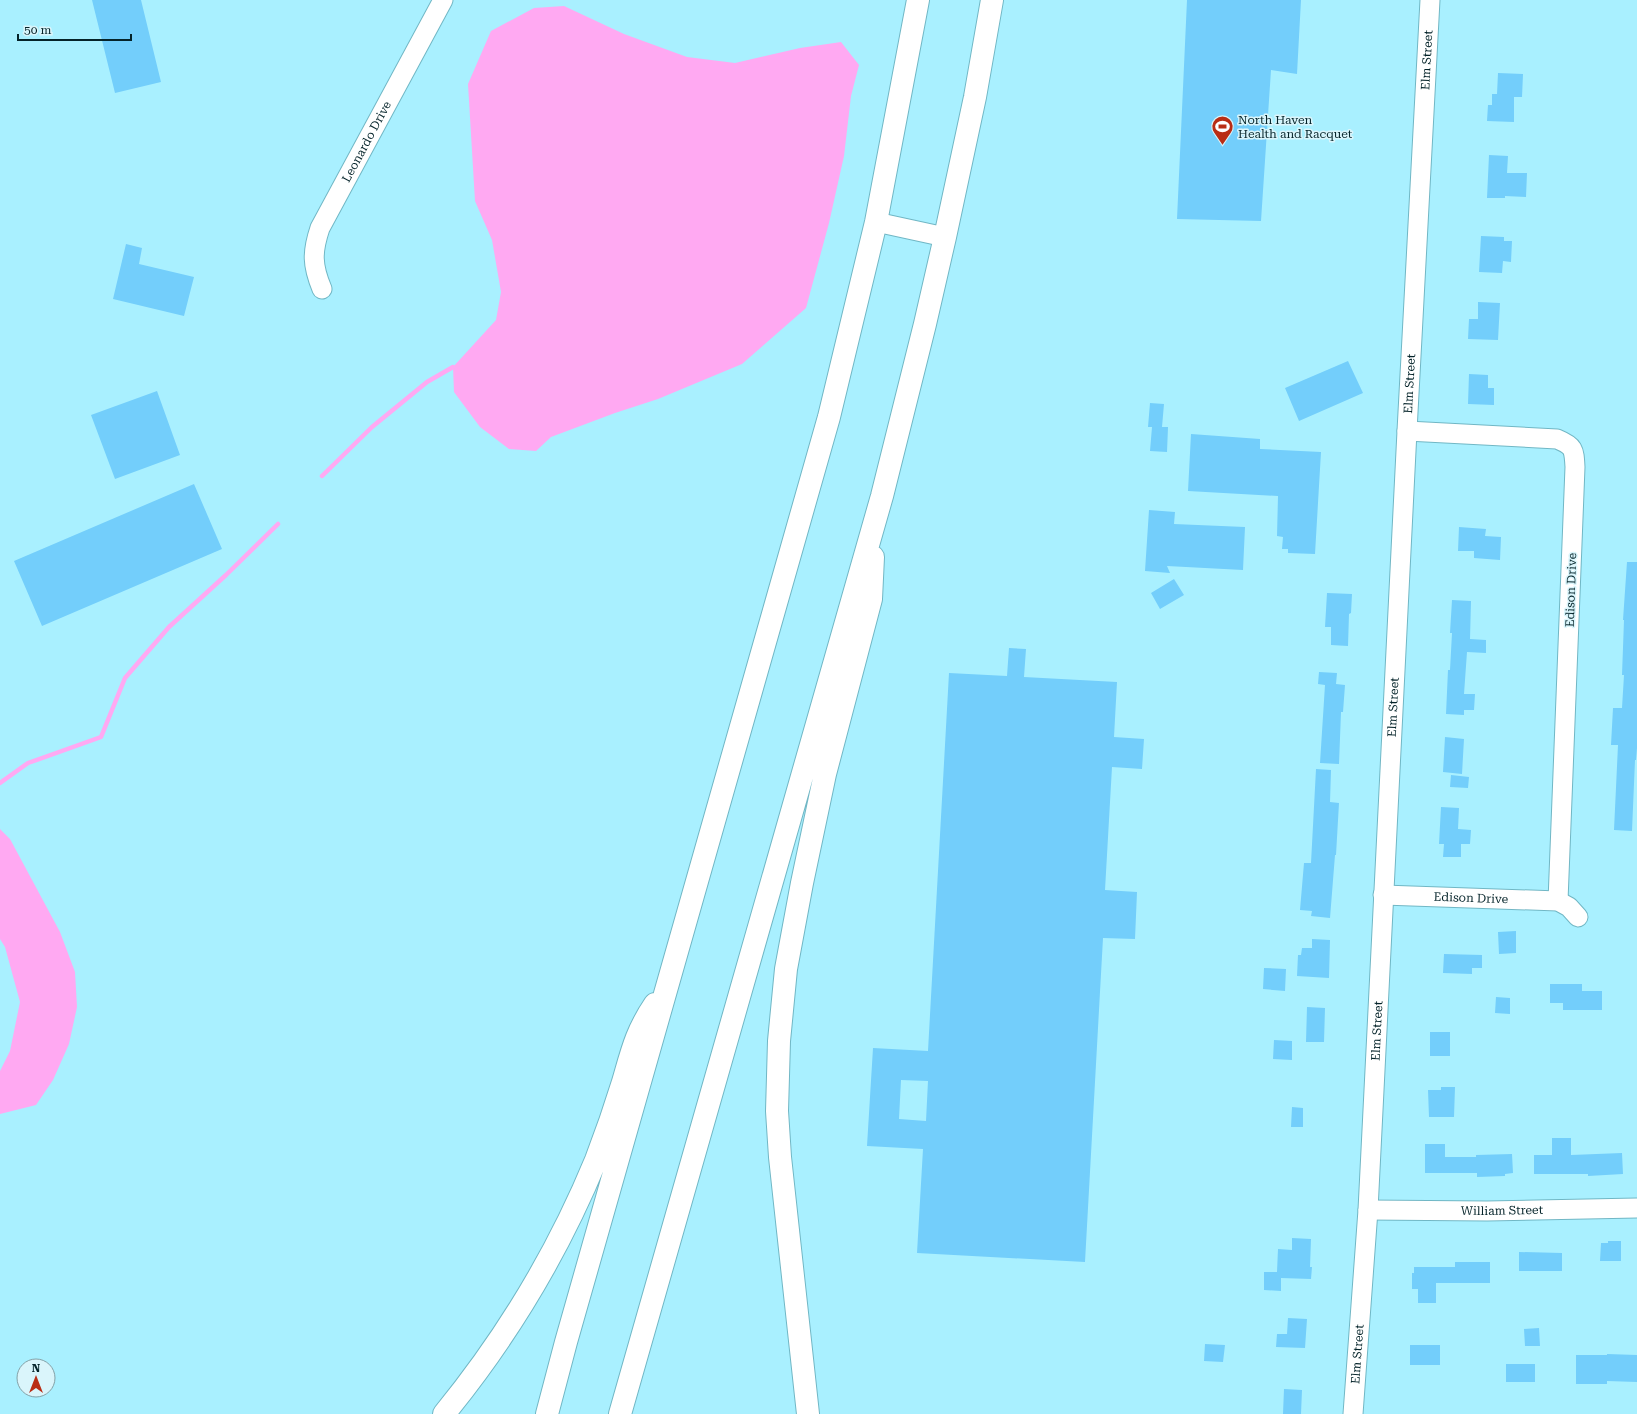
<svg xmlns="http://www.w3.org/2000/svg" width="1637" height="1414" font-family="'Roboto Serif',serif">
  <style>
    .water { fill: #ffa9f2 }
    .lines { fill: none; stroke-linecap: round; stroke-linejoin: round }
    .stream { stroke: #ffa9f2; stroke-width: 4.5 }
    .building { fill: #73cefb; fill-rule: evenodd }
    .minor-casing { stroke: #71b7c5; stroke-width: 21 }
    .highway-casing { stroke: #71b7c5; stroke-width: 24 }
    .minor { stroke: #fff; stroke-width: 19 }
    .highway { stroke: #fff; stroke-width: 22 }
    .labels { text-anchor: middle; dominant-baseline: central; stroke-width: 3; stroke-linejoin: round; paint-order: stroke }
    .street-label { font-size: 12px; fill: #042329; stroke: #daf5fb }
    .poi-label { font-size: 12px; fill: #042329; stroke: #daf5fb; text-anchor: start }
  </style>
  <rect width="100%" height="100%" fill="#a9f0ff"/>
  <path class="water" d="M564,6L624,34L687,57L735,63L800,48L841,42L859,65L851,96L844,156L829,223L806,308L742,364L658,399L615,413L551,437L536,451L509,449L480,427L454,392L453,367L496,320L501,292L492,240L475,201L468,84L491,31L534,8Z
    M0,829L10,839L60,932L75,972L77,1007L69,1044L53,1080L36,1105L0,1114V1071L10,1051L20,1002L5,947L0,939Z"/>
  <g class="lines">
    <path class="stream" d="M322,476L372,427L427,382L453,367
      M0,783L28,763L101,737L125,678L169,627L226,575L278,524"/>
  </g>
  <path class="building" d="M92,0H141L161,82L115,93Z
    M1187,0H1301L1297,74L1271,70L1261,221L1177,219Z
    M1498,73L1523,74L1522,97H1514V122L1487,121L1488,105H1492V94H1497Z
    M1489,155L1508,156L1507,173H1527L1526,197L1505,196V198H1487Z
    M1481,236L1504,237V241H1512L1511,262L1503,261L1502,273L1479,272Z
    M126,244L142,248L139,264L194,277L184,316L113,299Z
    M1478,302L1500,303L1498,340L1468,339L1469,319H1478Z
    M1348,361L1363,393L1299,421L1285,388Z
    M1469,374L1488,375V388H1494V405L1468,404Z
    M157,391L180,455L115,479L91,415Z
    M1150,403L1164,404L1162,427H1168L1167,452L1150,451L1152,427H1148Z
    M1191,434L1260,439V449L1321,452L1315,554L1288,553V549H1282L1283,537L1277,536L1278,496L1188,491Z
    M194,484L222,549L42,626L14,561Z
    M1149,510L1175,512L1174,524L1245,527L1243,570L1167,566L1170,573L1145,571Z
    M1459,527L1486,529L1485,536L1501,537L1500,560L1474,558V551H1458Z
    M1627,562H1637V748L1636,760H1635L1632,831L1614,830L1618,745H1611L1613,708H1622L1624,675H1622L1624,620H1623Z
    M1174,579L1184,595L1160,609L1151,593Z
    M1327,593L1352,594L1351,613L1349,614L1348,646L1331,645V627H1325Z
    M1452,600L1471,601L1470,639L1486,640V653L1467,652L1464,694H1475L1474,710H1464V715L1446,714L1448,670H1450L1452,633H1450Z
    M1009,648L1026,649L1024,677L1117,682L1114,737L1144,739L1142,769L1112,767L1105,890L1137,892L1135,939L1103,938L1085,1262L917,1253L923,1149L867,1146L873,1048L928,1051L949,673L1007,676ZM901,1080L928,1081L926,1121L899,1119Z
    M1319,672L1337,673L1336,684L1345,685L1343,712H1341L1339,764L1320,763L1325,685L1318,684Z
    M1445,737L1464,739L1462,774L1443,772Z
    M1316,769L1331,770L1330,802L1339,803L1336,855H1335L1330,918L1311,916L1312,911L1300,910L1304,863H1311Z
    M1451,775L1469,777L1468,788L1450,787Z
    M1441,807L1459,808L1458,829L1471,830L1470,844H1461V857H1443L1444,844H1439Z
    M1516,931V953L1499,954L1498,932Z
    M1312,939L1330,940L1329,978L1297,976L1298,955H1301L1302,948H1312Z
    M1444,954L1482,955V968H1472V974L1443,973Z
    M1264,968L1286,969L1285,991L1263,989Z
    M1550,984H1582V991H1602V1010H1563V1003H1550Z
    M1496,997L1510,998V1014L1495,1013Z
    M1307,1007L1325,1008L1324,1042H1306Z
    M1430,1032H1450V1056H1430Z
    M1274,1040L1292,1041V1060L1273,1059Z
    M1441,1087H1455L1454,1117H1429L1428,1090H1441Z
    M1292,1107L1303,1108V1127H1291Z
    M1552,1138H1571V1155L1622,1153L1623,1174L1588,1176V1174H1534V1155H1552Z
    M1425,1144H1445V1157H1476V1155L1512,1154L1513,1173L1505,1174V1176L1477,1177V1173H1425Z
    M1292,1238L1311,1239L1310,1267H1312L1311,1279L1281,1278V1291L1264,1290V1272H1277L1278,1249L1292,1250Z
    M1608,1241H1621V1261H1600L1601,1243H1608Z
    M1519,1252L1562,1253V1271H1519Z
    M1455,1262H1490V1283H1436V1303H1418V1289H1412V1273H1414V1267H1455Z
    M1288,1318L1307,1319L1305,1348L1276,1347L1277,1334H1287Z
    M1539,1328L1540,1346H1525L1524,1329Z
    M1205,1344L1225,1345L1223,1362L1204,1361Z
    M1410,1345H1440V1365H1410Z
    M1607,1354L1637,1355V1382L1607,1381V1384H1576V1355H1607Z
    M1506,1364H1535V1382H1506Z
    M1284,1389L1302,1390L1301,1414H1283Z"/>
  <g class="lines">
    <defs>
      <g id="minor">
        <path d="M876,222L945,237"/>
        <path id="s1" d="M322,289C312,265 312,252 320,228L443,0"/>
        <path d="M1407,431L1557,439C1574,446 1574,449 1575,467L1558,901"/>
        <path id="s2" d="M1383,895L1558,901L1569,907L1578,917"/>
        <path id="s3" d="M1368,1210L1487,1211L1637,1208"/>
        <path id="s4" d="M1353,1414L1368,1210L1407,431L1430,0"/>
      </g>
      <path id="highway" d="M444,1414C507,1337 558,1252 596,1160C606,1134 615,1108 623,1082C632,1051 636,1032 655,1004
        M547,1414L566,1342L829,417L876,222L918,0
        M620,1414L882,496L925,324L945,237L975,97L992,0
        M808,1414L780,1157L777,1111L779,1041L786,969L802,883L825,774L871,599L873,557"/>
    </defs>
    <use href="#minor" class="minor-casing"/>
    <use href="#highway" class="highway-casing"/>
    <use href="#minor" class="minor"/>
    <use href="#highway" class="highway"/>
  </g>
  <defs>
    <symbol id="stadium-pin" viewBox="-11 -11 22 30"><path d="M0 17L-7.5 6A9.5 9.5 0 1 1 7.5 6Z" fill="#b92d15" stroke="#daf5fb"/><path d="M0-5a6.5 5 0 1 0 0 10a6.5 5 0 1 0 0-10ZM-3.5-1.8h7v3.6h-7Z" fill="#fff"/></symbol>
  </defs>
  <g fill-rule="evenodd">
    <use href="#stadium-pin" x="1210" y="114" width="25" height="34"/>
  </g>
  <g class="labels">
    <g class="street-label">
      <text stroke="none"><textPath href="#s4" startOffset="1356">Elm Street</textPath></text>
      <text stroke="none"><textPath href="#s1" startOffset="161">Leonardo Drive</textPath></text>
      <text stroke="none"><textPath href="#s4" startOffset="1032">Elm Street</textPath></text>
      <text transform="translate(1571 590) rotate(-88)">Edison Drive</text>
      <text stroke="none"><textPath href="#s4" startOffset="708">Elm Street</textPath></text>
      <text stroke="none"><textPath href="#s2" startOffset="88">Edison Drive</textPath></text>
      <text stroke="none"><textPath href="#s4" startOffset="384">Elm Street</textPath></text>
      <text stroke="none"><textPath href="#s3" startOffset="134">William Street</textPath></text>
      <text stroke="none"><textPath href="#s4" startOffset="60">Elm Street</textPath></text>
    </g>
    <g class="poi-label">
      <text x="1238" y="120">North Haven<tspan x="1238" dy="14">Health and Racquet</tspan></text>
    </g>
  </g>
  <g transform="translate(36 1378)"><circle r="19" fill="#daf5fb" stroke="#84a1a7"/>
  <path d="M0-3L7 15L0 10L-7 15Z" fill="#b92d15"/>
  <text y="-6" font-size="11" font-weight="bold" text-anchor="middle" fill="#042329">N</text>
  </g>
  <path d="M18 34v6h113v-6" fill="none" stroke="#042329" stroke-width="2"/>
  <text x="24" y="34" font-size="12" fill="#042329" stroke="#daf5fb" stroke-width="3" paint-order="stroke">50 m</text>
</svg>
